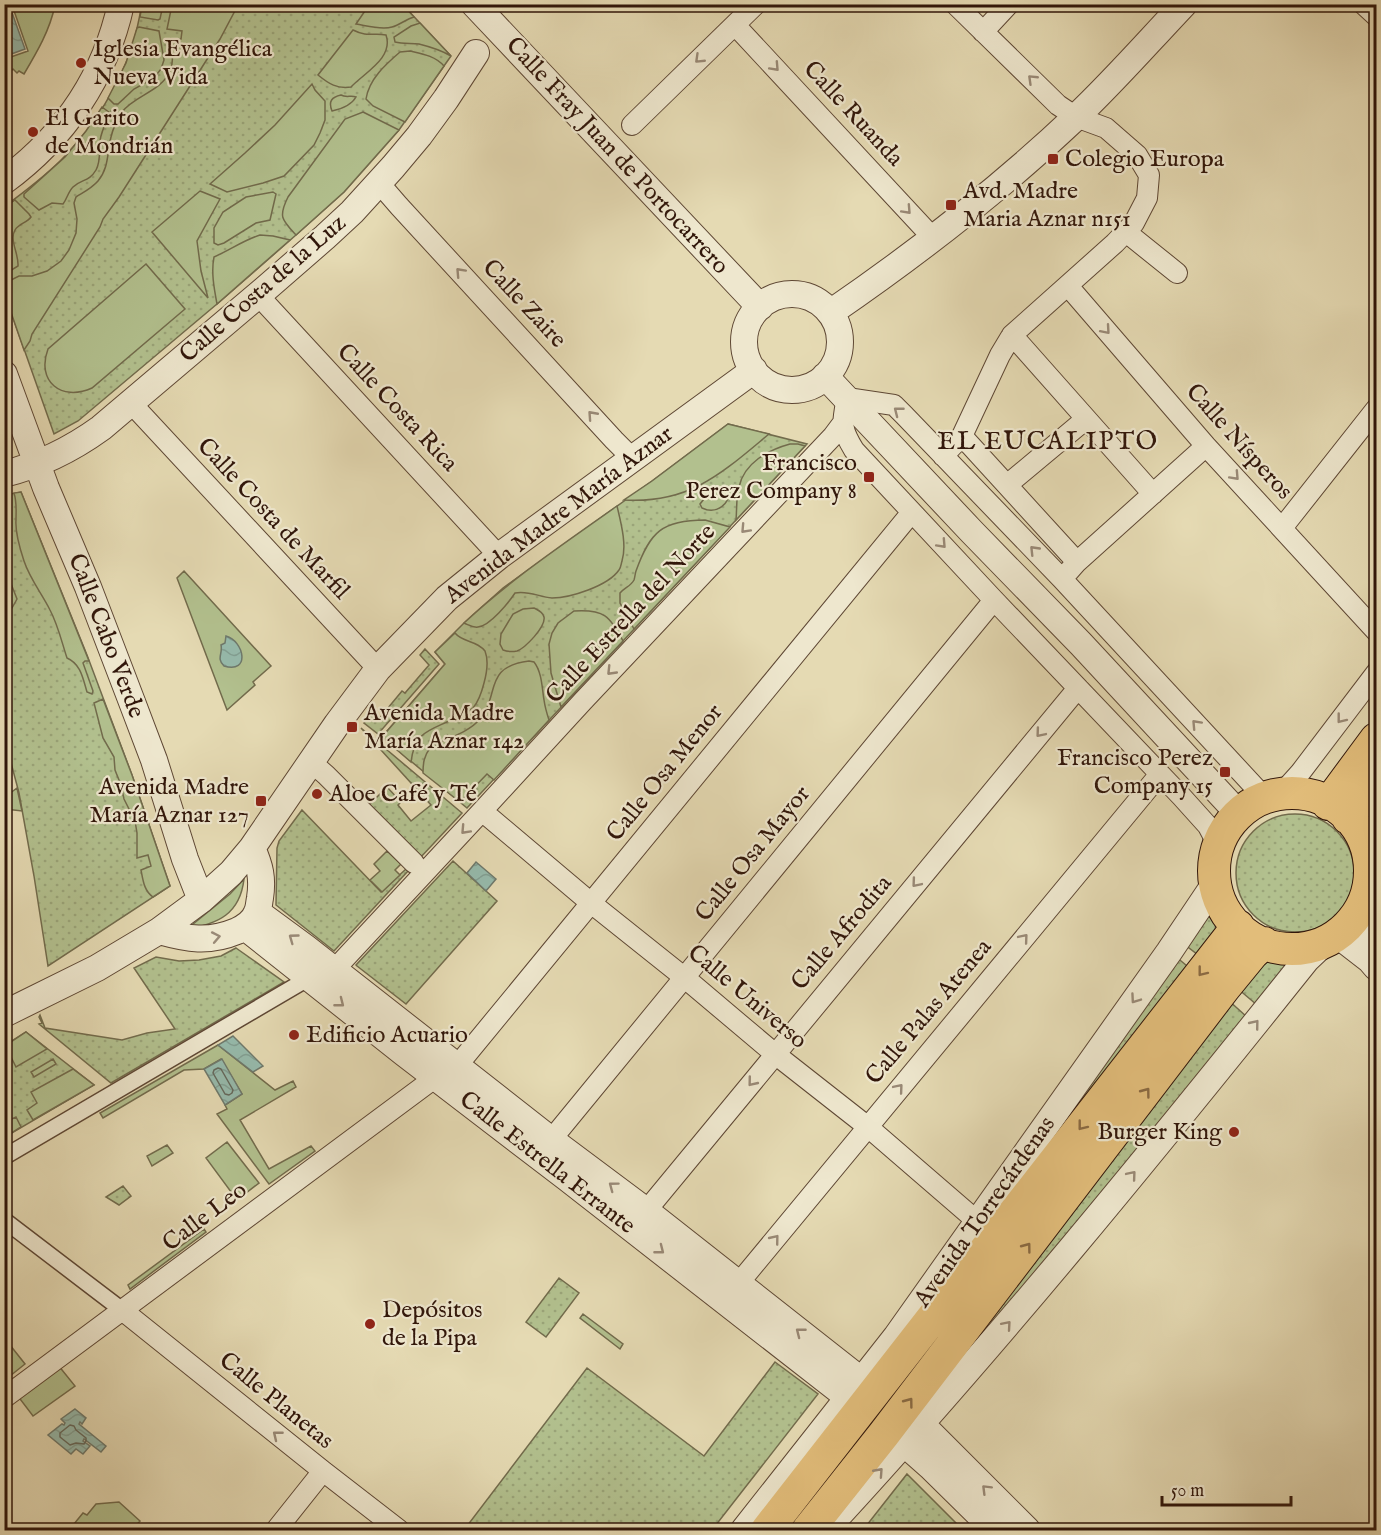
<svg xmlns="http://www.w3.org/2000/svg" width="1381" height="1535" font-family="'IM FELL English',serif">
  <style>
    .grass { fill: url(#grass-dots); stroke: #726b4c; stroke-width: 1.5 }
    .garden { fill: #b2c08e; stroke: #726b4c; stroke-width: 1.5 }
    .water { fill: url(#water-waves); stroke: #6e796c; stroke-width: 1.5 }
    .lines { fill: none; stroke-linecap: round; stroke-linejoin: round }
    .shore { stroke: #64685c; stroke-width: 1.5 }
    .pedestrian-casing { stroke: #5e4734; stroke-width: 18 }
    .minor-casing { stroke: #5e4734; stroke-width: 22 }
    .tertiary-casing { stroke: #5e4734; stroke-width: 28 }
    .primary-casing { stroke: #31160a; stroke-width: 34 }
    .pedestrian { stroke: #eee7ce; stroke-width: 15 }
    .minor { stroke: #eee7ce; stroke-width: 20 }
    .tertiary { stroke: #eee7ce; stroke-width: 26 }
    .primary { stroke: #e2bd7a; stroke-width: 32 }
    .oneway { stroke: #998976 }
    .oneway2 { stroke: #8a6a42 }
    .poi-dot { fill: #8f2418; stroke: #eee7ce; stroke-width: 2 }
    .labels { text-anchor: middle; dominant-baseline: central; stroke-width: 4.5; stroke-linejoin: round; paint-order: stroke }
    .poi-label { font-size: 24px; fill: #31160a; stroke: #eee7ce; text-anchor: start }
    .street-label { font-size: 24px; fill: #31160a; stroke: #eee7ce }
    .neighbourhood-label { font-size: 26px; letter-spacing: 1.5px; fill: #31160a; stroke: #eee7ce }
  </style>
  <defs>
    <pattern id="grass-dots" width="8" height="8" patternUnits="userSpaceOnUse" patternTransform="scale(1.5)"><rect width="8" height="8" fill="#b2c08e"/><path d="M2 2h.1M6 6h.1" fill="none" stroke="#9aa479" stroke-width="1.8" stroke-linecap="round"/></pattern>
    <pattern id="water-waves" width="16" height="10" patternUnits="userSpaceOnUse" patternTransform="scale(1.5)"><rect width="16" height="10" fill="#96bbad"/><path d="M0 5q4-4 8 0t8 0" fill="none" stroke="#82a094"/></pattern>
  </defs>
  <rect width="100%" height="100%" fill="#e5dab3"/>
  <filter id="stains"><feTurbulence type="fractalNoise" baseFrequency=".00333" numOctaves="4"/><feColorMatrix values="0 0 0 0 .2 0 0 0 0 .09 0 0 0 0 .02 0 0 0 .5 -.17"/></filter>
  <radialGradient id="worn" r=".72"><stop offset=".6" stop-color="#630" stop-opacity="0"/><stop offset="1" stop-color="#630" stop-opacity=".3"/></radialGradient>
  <path class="grass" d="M142,5H403L451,56L399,130L344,192L296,235L217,304L78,421L54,434L5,295L4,207C25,191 46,176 64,157C94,126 119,86 133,44C137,31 139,18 142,5Z
    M728,424L807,444L467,808L382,737L445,664L435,652L464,623L503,588L652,481Z
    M21,492L87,655L132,775L170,886L48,966L34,876L19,793L5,740V495Z
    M425,649L439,664L378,734L364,723L370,714L378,720L402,691L405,693L429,665L420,655Z
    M361,728L462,813L421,857L369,805L387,787L401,802L398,805L411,821L431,805Z
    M302,810L381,892L406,869L408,871L334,951L276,905L277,848L279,841Z
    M1236 873a59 59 0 1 1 118 0a59 59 0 1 1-118 0Z
    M453,861L497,901L406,1004L357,966L356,965Z
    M1210,908L1222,928L1202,958L1184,944Z
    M236,948L284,982L111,1083L39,1024L42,1023L39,1017L40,1015L45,1028L122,1040L147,1033L175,1029L134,968L156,957L179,961L199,960L221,956Z
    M1175,956L1192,970L902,1341Z
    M1263,958L1281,962H1290L1257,1005L1237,988Z
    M1227,999L1247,1017L987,1335L858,1478Z
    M26,1032L94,1085L5,1137L4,1046Z
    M123,1186L131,1196L119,1205L106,1197Z
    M559,1278L579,1293L546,1337L526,1322Z
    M775,1362L818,1394L712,1530H464L587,1368L704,1456Z
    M907,1474L963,1530H863Z"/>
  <path class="garden" d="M12,5H36L39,7L43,5H55C50,30 37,52 24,74L19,71L17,73L13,69L9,73L5,59L28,51Z
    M142,5H163L160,19L158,20L140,17Z
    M172,5H238L220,39L119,197L103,219L100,227L32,334L30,341L24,350L5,295V283L19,276H32L47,271L61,261L69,250L76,233L77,219L74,203L76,197C84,192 92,188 98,181C109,168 107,153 111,137C113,128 117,120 122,112C135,95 161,92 170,71C175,60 171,50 168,39H181L182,31L167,29Z
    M369,5H403L414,17C406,19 400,25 392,27C381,30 368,26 356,24Z
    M420,23L451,56C441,50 431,47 419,44C411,43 403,44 395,42L394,37L411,26Z
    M139,27L159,31L164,60L161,69L154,78L134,89L118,104H114L108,98L126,63L137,28Z
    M353,30C369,38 372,32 386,35C394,58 364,73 351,87C337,89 329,84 318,75Z
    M410,51C423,54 435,56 444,66L405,122L373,106L366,99C369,79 386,64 400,52Z
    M312,84L315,90L325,101V120L320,133L314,145L284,176L263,183L227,192L210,184L245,153L275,125Z
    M341,95C346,98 351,95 356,97C351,106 341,109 332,111C328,101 332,97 341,95Z
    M102,107L110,113C106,122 101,132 100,141C99,151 101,161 96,170C89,182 81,179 73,187C68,192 67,199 63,204L52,203L39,210L24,197V194L65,157L86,131Z
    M363,112L399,130L344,192L296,235C282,220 278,217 288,197L345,119Z
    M200,191L220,199L197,241L201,271L208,298L152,232Z
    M273,192L276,194L270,220L256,223L224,243L218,245L214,243V228L223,212L246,197Z
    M15,200L29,214L31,217C27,223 19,223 15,230C9,240 19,254 18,266L5,274V207Z
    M260,235L273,236L290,240L217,304C214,288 211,272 214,257C230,250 244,240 260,235Z
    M146,264L185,309L92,388C61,402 36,381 48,349Z
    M728,424L769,434C722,473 690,504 624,500L652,481Z
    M790,444H798L805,446L736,520C737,509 736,498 739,487C744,463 768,450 790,444Z
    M722,488H728C732,504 716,515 702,508L700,504C705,496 713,492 722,488Z
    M21,492L89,661H85L83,663L93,691L92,694L87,692C83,679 81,664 67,658C62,643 58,625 50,610C42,594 30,579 24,561C20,549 15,533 16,520C16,511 17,502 14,493Z
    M617,506C621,523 627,545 622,561C621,564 621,568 619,570C608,586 570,598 552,598C539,597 528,590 515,593C509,602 490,626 478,627C473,628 469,625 464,623C511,579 565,543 617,506Z
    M705,520L730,527L634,629L620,603V593C624,588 631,586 634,580C635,577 635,574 636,571C650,532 662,520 705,520Z
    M4,566L17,599L12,608L5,611V598L8,595L5,586Z
    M184,571L271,666L253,682L255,685L227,710L177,578Z
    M534,608C538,610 543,612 544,617C546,627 525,648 517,651C512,652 508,652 503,650L500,644L501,634L513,614L523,609Z
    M574,611C604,609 610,616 623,641L561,707L551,673L549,644L552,633L558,623Z
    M455,633C463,643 477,640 485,651C489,661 487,672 484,683C482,691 479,701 473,708C469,712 462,714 457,717C431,731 415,729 411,762L382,737L445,664L435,652Z
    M529,661L534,662C542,672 542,688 544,700C545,707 547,714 549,720L494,780L487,774L460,802L423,773C423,763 424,756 430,748C444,739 468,733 479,720C501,695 482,667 529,661Z
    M103,699L132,775L170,886L153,897C144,891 143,880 141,870L151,866L148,855L137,858V833L135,821L124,799L121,785L115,770L114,757L103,738L94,703Z
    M17,788L22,811L5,809V797Z
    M387,851L401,864L395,870L400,875L382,892L370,880L380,871L374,864Z
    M244,879C240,914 218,924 187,929L230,894Z
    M26,1032L47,1049L16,1067L10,1055L5,1058V1046Z
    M218,1045L275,1090L293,1081L296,1087L240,1120L269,1169L311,1146L315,1151L269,1184L217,1114L227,1109L225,1105L242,1094L221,1059L204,1069L184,1070L103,1118L100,1113Z
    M53,1059L56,1064L34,1077L31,1072Z
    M73,1069L94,1085L33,1120L27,1110L37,1103L31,1092Z
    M16,1117L21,1127L5,1137V1122Z
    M227,1142L259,1183L237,1200L206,1158Z
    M167,1145L173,1153L152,1166L147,1156Z
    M204,1229L206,1232L130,1289L128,1285Z
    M583,1314L623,1344L620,1349L580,1318Z
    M10,1345L25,1364L5,1380V1349Z
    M58,1365L75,1386L33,1416L17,1395Z
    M119,1502L140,1521L132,1530H69L83,1513L87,1515L96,1504Z"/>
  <path class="water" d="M10,7L25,49L6,56L4,51L5,9Z
    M226,636C244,641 251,674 224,666C216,658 223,654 221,645L225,643Z
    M476,862L496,879L486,891L467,873Z
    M233,1036L263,1066L253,1072L218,1045Z
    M222,1059L242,1094L225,1105L204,1069Z
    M75,1409L86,1418L82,1424L80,1422L79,1424L106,1446L101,1452L84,1439L83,1441L90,1446L83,1454L76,1449L71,1454L48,1435L62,1424L64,1425L65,1423L61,1419Z"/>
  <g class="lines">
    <path class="shore" d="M218,1068L221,1069L233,1090L232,1093L229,1095L225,1094L213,1073L214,1070Z
      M70,1425L74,1426L76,1430L86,1438V1441L84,1444L76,1443L70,1445L60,1437V1433Z"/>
    <defs>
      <path id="pedestrian" d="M4,1157L309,978
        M4,1220L122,1310"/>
      <path id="minor" d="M1363,4L1376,16
        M735,25L933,238
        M983,32L1009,4
        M632,125L756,4
        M380,182L386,191L399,206L614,440L632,458
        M1126,232L1177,273
        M1068,286L1206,446L1376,631
        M258,295L499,556
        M1012,335L1153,494
        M131,403L378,669
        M962,436L1077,562
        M943,456L962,436L1000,355L1012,335L1115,243L1134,223L1147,198L1149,175L1137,155L1106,128L1076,117L1058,105L955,4
        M1007,485L1086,419
        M1284,531L1286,523L1376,409
        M1062,579L1077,562L1206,446
        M311,762L326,775L414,863
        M1281,794L1300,773L1376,673
        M482,811L591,903L685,978L775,1054L868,1127L978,1222
        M1217,843L1208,826L1181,796L994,600L854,450C840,427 842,424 847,398L894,405L904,415L1062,579L1264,797
        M1371,868L1376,872
        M334,970L482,811L583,701L833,436L842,424
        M457,1066L912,512
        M551,1140L994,600
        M646,1211L1078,688
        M738,1284L1160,774
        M122,1310L323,1471L399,1530
        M4,1398L436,1077
        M276,1530L323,1471"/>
      <path id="tertiary" d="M474,4L760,307
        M4,181C64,137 105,77 121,4
        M744 342a48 48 0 1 1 96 0a48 48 0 1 1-96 0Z
        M830,313C916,254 1000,189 1076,117C1114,81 1148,42 1184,4
        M4,374L46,488L88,587L132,702L154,760L185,859L201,900
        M825,376L972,532L1081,644L1238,813
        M4,474C40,465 72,449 101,428L264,290L325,237L352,212L393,167L419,136L446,99L476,53
        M257,912L306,948L551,1140L646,1211L862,1381
        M1359,915L1368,937L1376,946
        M245,927L404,1053L567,1178L849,1398
        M159,931C188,939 208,943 237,931C245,927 254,921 257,912C259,908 259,903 260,898C263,878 260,866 252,848
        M1339,936L1370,960L1376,967
        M4,1014L97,968L159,931L201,900L231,873L252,848L337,724L378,669L447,598L499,556L754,370
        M921,1424L1027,1530
        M905,1444L931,1467L995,1530
        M744,1530L896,1337L1169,952L1214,885
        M825,1530C994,1347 1151,1154 1307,959L1325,942"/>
      <path id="primary" d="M1214 871a78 78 0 1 1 156 0a78 78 0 1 1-156 0Z
        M1328,804L1376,739
        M1348,818L1376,780
        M767,1530L1238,926
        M808,1530L884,1434L1225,987L1252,954L1264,943"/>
    </defs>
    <use href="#pedestrian" class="pedestrian-casing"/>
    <use href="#minor" class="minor-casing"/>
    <use href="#tertiary" class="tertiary-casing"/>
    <use href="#primary" class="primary-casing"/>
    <use href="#pedestrian" class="pedestrian"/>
    <use href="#minor" class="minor"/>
    <use href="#tertiary" class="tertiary"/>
    <use href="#primary" class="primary"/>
  </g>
  <defs><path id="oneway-chevron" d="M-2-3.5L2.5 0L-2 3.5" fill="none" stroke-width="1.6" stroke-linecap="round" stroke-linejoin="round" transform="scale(1.5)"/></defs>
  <g class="oneway">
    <use href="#oneway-chevron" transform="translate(699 59) rotate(136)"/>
    <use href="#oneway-chevron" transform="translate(775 67) rotate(47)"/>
    <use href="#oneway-chevron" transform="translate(1032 79) rotate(-136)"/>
    <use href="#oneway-chevron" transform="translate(907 210) rotate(47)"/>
    <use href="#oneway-chevron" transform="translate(460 272) rotate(-133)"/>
    <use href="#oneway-chevron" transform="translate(1106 330) rotate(49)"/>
    <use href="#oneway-chevron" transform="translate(898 411) rotate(-142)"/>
    <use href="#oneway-chevron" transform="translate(592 415) rotate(-132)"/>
    <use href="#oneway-chevron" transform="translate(1235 476) rotate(47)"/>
    <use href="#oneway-chevron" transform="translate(745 529) rotate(133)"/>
    <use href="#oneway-chevron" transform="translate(942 544) rotate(47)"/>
    <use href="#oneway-chevron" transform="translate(1034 550) rotate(-134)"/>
    <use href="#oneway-chevron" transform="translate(611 671) rotate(134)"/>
    <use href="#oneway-chevron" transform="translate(1341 719) rotate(128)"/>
    <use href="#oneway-chevron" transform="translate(1196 724) rotate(-133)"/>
    <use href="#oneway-chevron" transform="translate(1040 733) rotate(130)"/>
    <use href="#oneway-chevron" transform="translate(465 830) rotate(133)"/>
    <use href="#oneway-chevron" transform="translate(916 883) rotate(130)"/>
    <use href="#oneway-chevron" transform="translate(216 937) rotate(-11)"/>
    <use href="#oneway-chevron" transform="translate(293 938) rotate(-144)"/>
    <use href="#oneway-chevron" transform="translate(1024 938) rotate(-50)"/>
    <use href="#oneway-chevron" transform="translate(1135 999) rotate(125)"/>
    <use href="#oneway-chevron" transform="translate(340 1003) rotate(38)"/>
    <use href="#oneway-chevron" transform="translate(1255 1024) rotate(-51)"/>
    <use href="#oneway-chevron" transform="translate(752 1082) rotate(129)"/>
    <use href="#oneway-chevron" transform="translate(899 1088) rotate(-50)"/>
    <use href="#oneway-chevron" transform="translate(1132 1175) rotate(-50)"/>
    <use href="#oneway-chevron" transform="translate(613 1186) rotate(-143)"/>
    <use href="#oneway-chevron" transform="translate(775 1239) rotate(-51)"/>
    <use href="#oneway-chevron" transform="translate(660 1250) rotate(38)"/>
    <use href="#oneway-chevron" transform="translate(1007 1325) rotate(-49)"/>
    <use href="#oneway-chevron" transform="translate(800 1332) rotate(-142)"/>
    <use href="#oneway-chevron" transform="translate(277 1435) rotate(-141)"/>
    <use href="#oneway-chevron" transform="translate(879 1472) rotate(-48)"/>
    <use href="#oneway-chevron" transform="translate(986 1489) rotate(-135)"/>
  </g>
  <g class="oneway2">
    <use href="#oneway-chevron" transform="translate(1202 972) rotate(128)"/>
    <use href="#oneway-chevron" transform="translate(1146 1092) rotate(-53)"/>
    <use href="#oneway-chevron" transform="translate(1082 1126) rotate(128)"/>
    <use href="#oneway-chevron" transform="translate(1027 1247) rotate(-53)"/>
    <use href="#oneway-chevron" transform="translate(909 1402) rotate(-53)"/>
  </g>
  <g class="poi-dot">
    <circle cx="81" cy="63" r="6"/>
    <circle cx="33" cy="132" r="6"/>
    <rect x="1047" y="153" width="12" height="12" rx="3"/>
    <rect x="945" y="199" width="12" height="12" rx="3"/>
    <rect x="863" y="471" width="12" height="12" rx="3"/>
    <rect x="346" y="721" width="12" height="12" rx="3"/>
    <rect x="1219" y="766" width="12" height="12" rx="3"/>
    <circle cx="317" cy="794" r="6"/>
    <rect x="255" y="795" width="12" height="12" rx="3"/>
    <circle cx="294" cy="1035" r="6"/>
    <circle cx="1234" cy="1132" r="6"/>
    <circle cx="370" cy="1324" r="6"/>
  </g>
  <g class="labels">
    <g class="poi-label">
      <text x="93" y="49">Iglesia Evangélica<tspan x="93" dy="28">Nueva Vida</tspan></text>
      <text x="45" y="118">El Garito<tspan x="45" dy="28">de Mondrián</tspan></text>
      <text x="1065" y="159">Colegio Europa</text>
      <text x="963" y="191">Avd. Madre<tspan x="963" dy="28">Maria Aznar n151</tspan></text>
      <text x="857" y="463" text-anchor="end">Francisco<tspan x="857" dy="28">Perez Company 8</tspan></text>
      <text x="364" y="713">Avenida Madre<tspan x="364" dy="28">María Aznar 142</tspan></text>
      <text x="1213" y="758" text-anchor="end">Francisco Perez<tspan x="1213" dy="28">Company 15</tspan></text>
      <text x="249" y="787" text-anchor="end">Avenida Madre<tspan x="249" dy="28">María Aznar 127</tspan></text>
      <text x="329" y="794">Aloe Café y Té</text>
      <text x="306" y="1035">Edificio Acuario</text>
      <text x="1222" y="1132" text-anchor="end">Burger King</text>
      <text x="382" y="1310">Depósitos<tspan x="382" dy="28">de la Pipa</tspan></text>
    </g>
    <g class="street-label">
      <text transform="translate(853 114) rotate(47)">Calle Ruanda</text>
      <text transform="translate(617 156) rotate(47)">Calle Fray Juan de Portocarrero</text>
      <text transform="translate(263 289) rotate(-41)">Calle Costa de la Luz</text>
      <text transform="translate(524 304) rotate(47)">Calle Zaire</text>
      <text transform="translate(397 408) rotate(47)">Calle Costa Rica</text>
      <text transform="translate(1239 442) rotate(48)">Calle Nísperos</text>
      <text transform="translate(559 515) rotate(-37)">Avenida Madre María Aznar</text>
      <text transform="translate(273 519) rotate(47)">Calle Costa de Marfil</text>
      <text transform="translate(631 614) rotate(-47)">Calle Estrella del Norte</text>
      <text transform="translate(106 636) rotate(69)">Calle Cabo Verde</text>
      <text transform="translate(665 773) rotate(-51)">Calle Osa Menor</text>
      <text transform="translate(753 854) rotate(-51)">Calle Osa Mayor</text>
      <text transform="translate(842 933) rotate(-50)">Calle Afrodita</text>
      <text transform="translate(747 997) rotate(40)">Calle Universo</text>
      <text transform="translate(929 1012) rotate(-50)">Calle Palas Atenea</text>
      <text transform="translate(547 1163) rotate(38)">Calle Estrella Errante</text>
      <text transform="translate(985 1212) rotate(-55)">Avenida Torrecárdenas</text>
      <text transform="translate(205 1217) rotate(-37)">Calle Leo</text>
      <text transform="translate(276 1401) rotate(39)">Calle Planetas</text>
    </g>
    <g class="neighbourhood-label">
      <text x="1048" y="441">EL EUCALIPTO</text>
    </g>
  </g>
  <rect width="1381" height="1535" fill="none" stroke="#e5dab3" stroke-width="24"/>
  <rect x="6" y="6" width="1369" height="1523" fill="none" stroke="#31160a" stroke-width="3"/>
  <rect x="12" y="12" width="1357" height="1511" fill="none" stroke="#31160a" stroke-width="1.5"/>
  <path d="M1162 1496v9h129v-9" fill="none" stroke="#31160a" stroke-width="3"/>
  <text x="1171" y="1496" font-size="18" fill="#31160a" stroke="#eee7ce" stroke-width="4.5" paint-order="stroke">50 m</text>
  <rect width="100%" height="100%" filter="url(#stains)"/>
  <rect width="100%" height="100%" fill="url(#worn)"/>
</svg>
